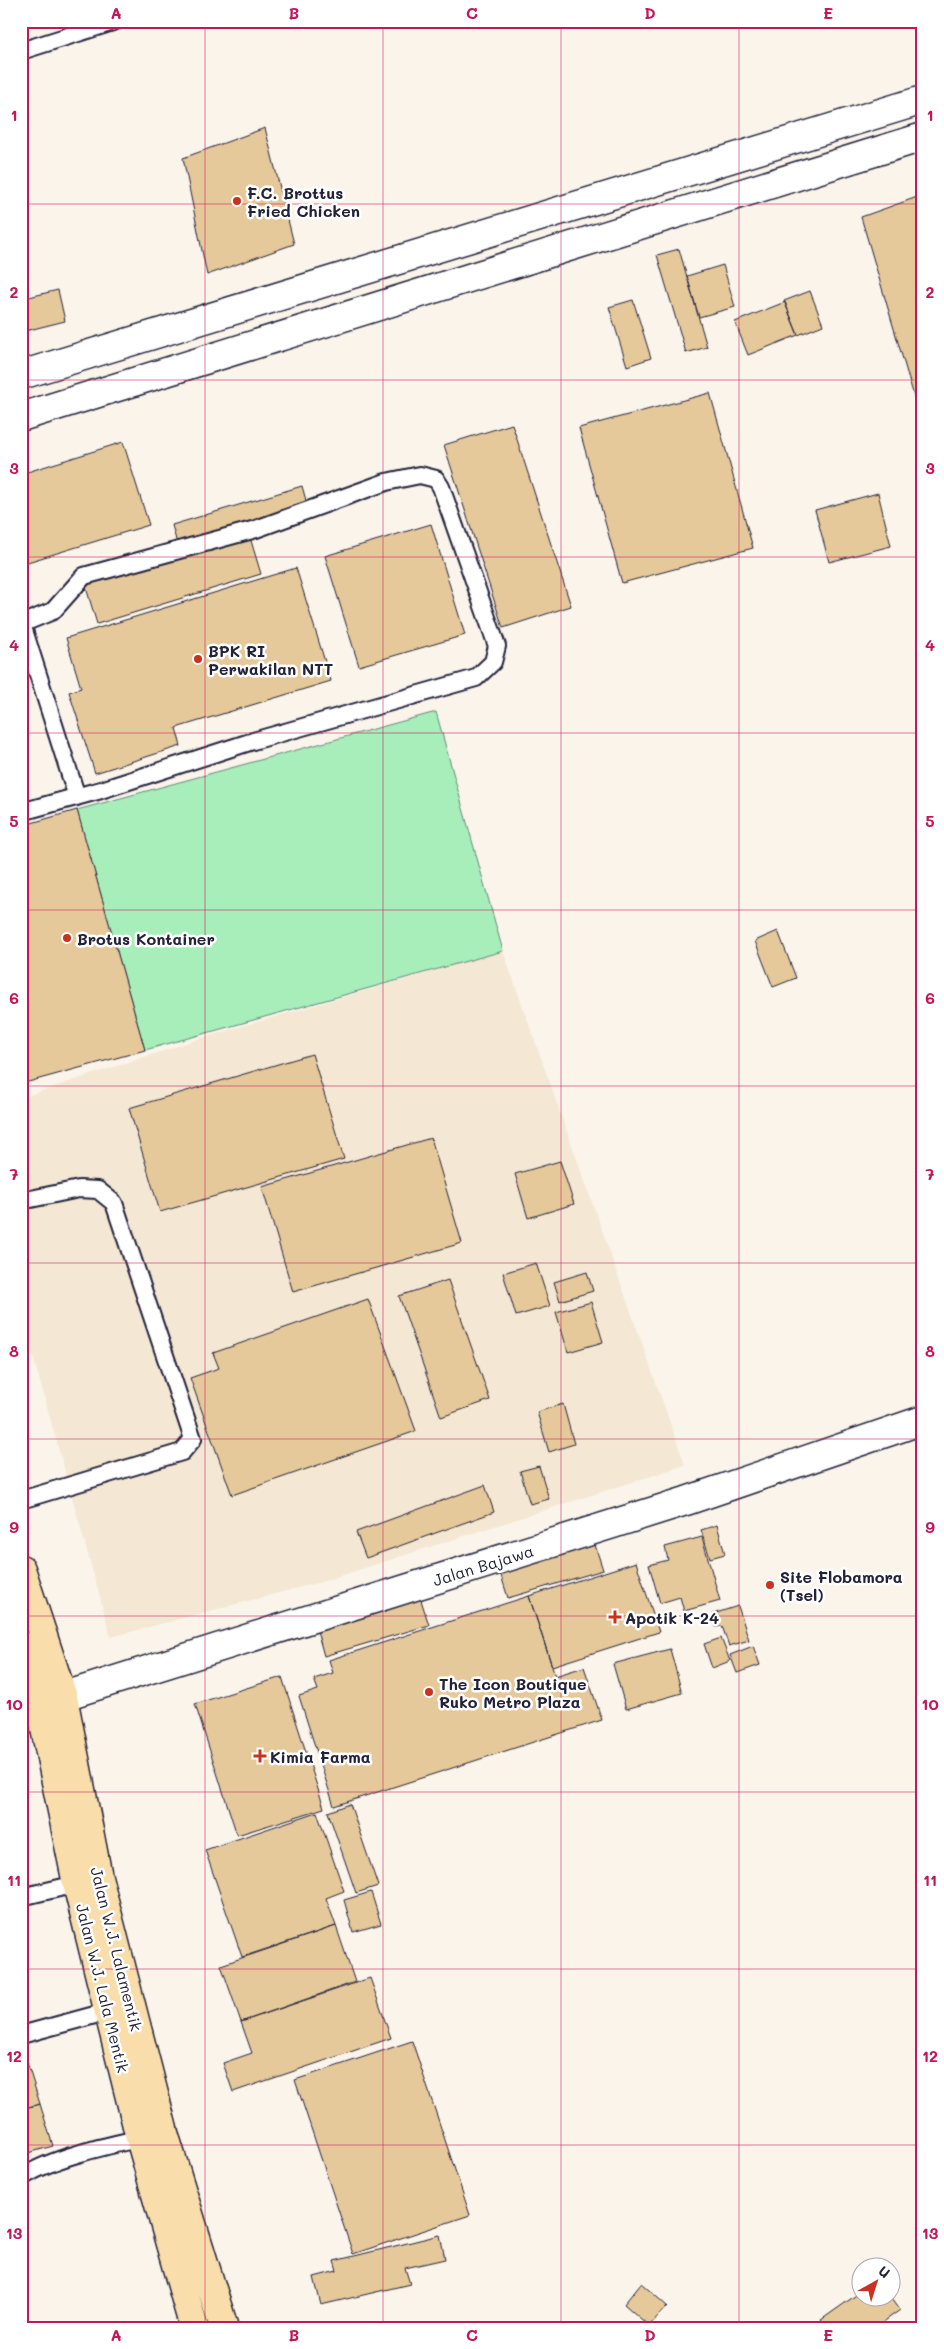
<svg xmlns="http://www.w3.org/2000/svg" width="944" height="2349" font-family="Mali,sans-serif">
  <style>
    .built { fill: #f4e7d3 }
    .green { fill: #a7eeba; stroke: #64887a }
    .building { fill: #e6c99a; stroke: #22223b }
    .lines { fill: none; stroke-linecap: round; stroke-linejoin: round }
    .service-casing { stroke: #22223b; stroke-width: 20 }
    .minor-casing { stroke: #22223b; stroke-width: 31 }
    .primary-casing { stroke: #22223b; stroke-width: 31 }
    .service { stroke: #fff; stroke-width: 16 }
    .minor { stroke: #fff; stroke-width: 28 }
    .primary { stroke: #f9deab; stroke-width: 28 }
    .grid { fill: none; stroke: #c2185b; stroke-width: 1; stroke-opacity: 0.55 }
    .poi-dot { fill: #c8321e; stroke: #fff; stroke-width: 2 }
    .labels { text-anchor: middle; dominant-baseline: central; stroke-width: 5; stroke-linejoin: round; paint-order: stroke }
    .poi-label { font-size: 16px; font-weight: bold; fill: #22223b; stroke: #fff; text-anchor: start }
    .street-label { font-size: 16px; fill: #22223b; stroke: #fff }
    .neatline { fill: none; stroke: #c2185b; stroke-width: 2 }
    .grid-label { font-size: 16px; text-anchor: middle; font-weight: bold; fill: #c2185b }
  </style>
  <rect width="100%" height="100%" fill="#faf4eb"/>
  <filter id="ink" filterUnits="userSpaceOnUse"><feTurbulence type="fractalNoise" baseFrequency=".02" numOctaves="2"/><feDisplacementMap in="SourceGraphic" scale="10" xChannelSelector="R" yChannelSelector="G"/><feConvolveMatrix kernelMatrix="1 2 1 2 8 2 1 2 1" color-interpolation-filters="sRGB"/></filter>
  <g filter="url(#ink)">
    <path class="built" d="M503,951L685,1465L324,1581L111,1637L21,1313V1098L205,1037Z"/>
    <path class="green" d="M436,712L503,951L145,1050L77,810Z"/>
    <path class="building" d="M265,128L294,244L207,275L183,158Z
      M923,195V427L861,217Z
      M679,249L707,347L686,353L657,255Z
      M723,265L735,307L699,317L687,276Z
      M58,290L65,321L21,332V299Z
      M810,291L823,325L798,335L784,301Z
      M633,300L651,358L627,366L609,307Z
      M785,302L798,335L748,355L735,322Z
      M710,393L753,548L622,583L579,428Z
      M512,424L571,606L503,628L444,445Z
      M123,442L149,525L21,564V474Z
      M302,486L307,504L177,544L172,525Z
      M878,493L891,546L829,562L815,510Z
      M431,524L465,635L359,666L325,556Z
      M249,534L261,574L97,624L85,584Z
      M296,568L331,681L176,728L181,746L95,773L69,692L81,688L66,638Z
      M77,810L145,1050L21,1084V826Z
      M778,931L796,978L773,987L755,941Z
      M312,1054L344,1159L160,1212L129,1108Z
      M431,1138L462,1243L293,1292L262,1187Z
      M560,1161L574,1204L528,1218L515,1174Z
      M536,1263L550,1306L516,1316L503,1273Z
      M587,1272L593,1291L560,1301L554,1282Z
      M448,1280L490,1400L441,1417L399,1296Z
      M368,1299L416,1431L232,1495L190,1378L219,1368L213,1353Z
      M591,1302L603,1342L568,1352L556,1312Z
      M563,1404L574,1444L549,1452L537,1412Z
      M539,1466L549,1499L530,1504L520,1471Z
      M485,1485L494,1512L366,1558L356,1532Z
      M717,1525L725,1554L710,1558L701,1530Z
      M702,1537L720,1601L684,1611L680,1597L660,1603L649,1565L668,1560L665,1547Z
      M595,1545L603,1570L508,1598L500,1572Z
      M636,1562L659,1632L552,1666L529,1596Z
      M529,1596L555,1676L584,1667L602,1720L334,1806L299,1696L318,1690L314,1679L333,1673L329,1660Z
      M420,1597L429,1625L324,1656L316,1627Z
      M738,1606L749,1640L729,1646L722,1626L716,1627L713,1614Z
      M721,1638L730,1661L712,1668L704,1644Z
      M753,1646L760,1665L737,1673L730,1655Z
      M670,1649L682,1693L626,1709L613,1664Z
      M282,1677L324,1808L237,1835L195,1704Z
      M350,1804L378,1886L356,1893L328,1812Z
      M317,1812L344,1891L326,1898L336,1926L242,1957L205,1850Z
      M371,1892L381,1924L353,1932L344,1900Z
      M336,1926L355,1982L241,2022L221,1965Z
      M370,1978L391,2038L233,2092L223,2063L252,2053L241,2022Z
      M412,2041L470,2215L353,2254L295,2080Z
      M21,2043L40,2104L21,2109Z
      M40,2104L53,2146L21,2155V2109Z
      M440,2235L445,2259L405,2268L410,2284L321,2305L314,2277L337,2271L334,2261Z
      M641,2283L667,2306L649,2326L624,2304Z
      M862,2291V2296H890L900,2310L875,2328H826L821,2320Z"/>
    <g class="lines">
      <defs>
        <path id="service" d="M21,51L116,21
          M21,624L53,611L84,576L256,529L386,482L420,475L436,479L441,487L497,646L493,662L476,678L253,741L101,790L21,812
          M22,624L77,797
          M21,1201L79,1189L98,1190L114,1203L193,1439L182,1452L21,1500
          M21,1720L51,1714
          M21,1897L85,1882
          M21,2035L117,2009
          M21,2178C52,2157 110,2145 147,2137"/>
        <path id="minor" d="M21,375L923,100
          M21,417L923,137
          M42,1703L686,1501L923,1420"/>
        <path id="primary" d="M21,1569L63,1697L98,1877L164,2133L224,2328
          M21,1646L40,1704L77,1884L140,2138L194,2328"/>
      </defs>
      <use href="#service" class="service-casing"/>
      <use href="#minor" class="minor-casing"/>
      <use href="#primary" class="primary-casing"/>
      <use href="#service" class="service"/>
      <use href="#minor" class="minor"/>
      <use href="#primary" class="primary"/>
    </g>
  </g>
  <path class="grid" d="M205,21V2328M383,21V2328M561,21V2328M739,21V2328M21,204H923M21,380H923M21,557H923M21,733H923M21,910H923M21,1086H923M21,1263H923M21,1439H923M21,1616H923M21,1792H923M21,1969H923M21,2145H923"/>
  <g class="poi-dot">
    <circle cx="237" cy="201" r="5"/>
    <circle cx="198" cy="659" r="5"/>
    <circle cx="67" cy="938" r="5"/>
    <circle cx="770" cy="1585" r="5"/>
    <path d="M612.5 1609.5h5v5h5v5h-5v5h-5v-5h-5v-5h5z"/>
    <circle cx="429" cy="1692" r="5"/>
    <path d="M257.5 1748.5h5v5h5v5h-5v5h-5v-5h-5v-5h5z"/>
  </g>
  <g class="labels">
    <g class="poi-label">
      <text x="247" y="192">F.C. Brottus<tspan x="247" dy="18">Fried Chicken</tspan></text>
      <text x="208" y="650">BPK RI<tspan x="208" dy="18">Perwakilan NTT</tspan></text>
      <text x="77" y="938">Brotus Kontainer</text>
      <text x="780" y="1576">Site Flobamora<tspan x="780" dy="18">(Tsel)</tspan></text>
      <text x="625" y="1617">Apotik K-24</text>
      <text x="439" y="1683">The Icon Boutique<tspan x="439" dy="18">Ruko Metro Plaza</tspan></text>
      <text x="270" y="1756">Kimia Farma</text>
    </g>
    <g class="street-label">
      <text transform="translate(483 1565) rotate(-17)">Jalan Bajawa</text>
      <text transform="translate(117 1949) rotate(76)">Jalan W.J. Lalamentik</text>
      <text transform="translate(103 1988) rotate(76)">Jalan W.J. Lala Mentik</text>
    </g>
  </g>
  <rect width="944" height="2349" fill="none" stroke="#fff" stroke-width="55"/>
  <g transform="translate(876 2282) rotate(39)"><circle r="24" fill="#ffffff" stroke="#a7a7b1"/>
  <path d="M0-4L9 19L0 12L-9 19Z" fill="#c8321e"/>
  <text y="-8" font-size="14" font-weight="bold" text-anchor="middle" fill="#22223b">U</text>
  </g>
  <rect x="28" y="28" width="888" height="2294" class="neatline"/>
  <g class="grid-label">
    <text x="116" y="19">A</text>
    <text x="294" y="19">B</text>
    <text x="472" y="19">C</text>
    <text x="650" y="19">D</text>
    <text x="828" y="19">E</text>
    <text x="14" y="121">1</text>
    <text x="930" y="121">1</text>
    <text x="14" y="298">2</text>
    <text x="930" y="298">2</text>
    <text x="14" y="474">3</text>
    <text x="930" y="474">3</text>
    <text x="14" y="651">4</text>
    <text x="930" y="651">4</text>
    <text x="14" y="827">5</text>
    <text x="930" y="827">5</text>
    <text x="14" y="1004">6</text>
    <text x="930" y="1004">6</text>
    <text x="14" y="1180">7</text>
    <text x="930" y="1180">7</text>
    <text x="14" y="1357">8</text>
    <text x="930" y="1357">8</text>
    <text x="14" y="1533">9</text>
    <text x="930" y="1533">9</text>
    <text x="14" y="1710">10</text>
    <text x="930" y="1710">10</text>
    <text x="14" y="1886">11</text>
    <text x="930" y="1886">11</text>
    <text x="14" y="2062">12</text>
    <text x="930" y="2062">12</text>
    <text x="14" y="2239">13</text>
    <text x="930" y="2239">13</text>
    <text x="116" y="2341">A</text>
    <text x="294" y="2341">B</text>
    <text x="472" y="2341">C</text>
    <text x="650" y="2341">D</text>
    <text x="828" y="2341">E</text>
  </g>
</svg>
